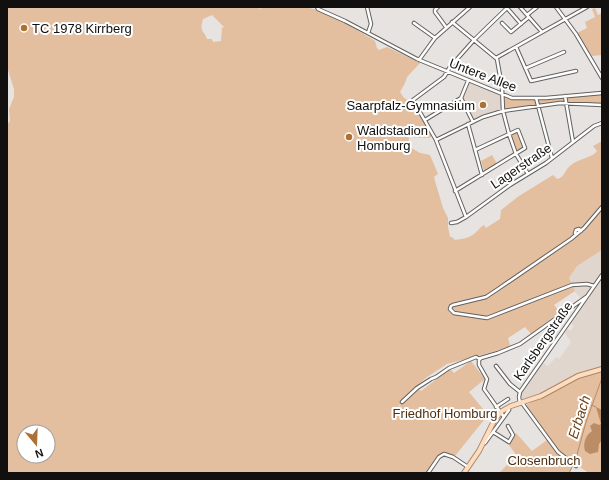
<svg xmlns="http://www.w3.org/2000/svg" width="609" height="480" font-family="Helvetica,sans-serif">
  <style>
    .built { fill: #e0d6ce }
    .green { fill: #e3be9f; fill-rule: evenodd }
    .water { fill: #ba8d66 }
    .lines { fill: none; stroke-linecap: round; stroke-linejoin: round }
    .stream { stroke: #ba8d66; stroke-width: 1 }
    .minor-casing { stroke: #63615e; stroke-width: 4.5 }
    .major-casing { stroke: #ab8666; stroke-width: 6 }
    .minor { stroke: #fff; stroke-width: 2.5 }
    .major { stroke: #fedcbf; stroke-width: 4 }
    .poi-dot { fill: #ad7035; stroke: #fff; stroke-width: 1.5 }
    .labels { text-anchor: middle; dominant-baseline: central; stroke-width: 4; stroke-linejoin: round; paint-order: stroke }
    .poi-label { font-size: 13px; fill: #11100f; stroke: #fff; text-anchor: start }
    .street-label { font-size: 13px; fill: #11100f; stroke: #fff }
    .park-label { font-size: 13px; fill: #4f2f10; stroke: #fff }
    .water-label { font-size: 14px; font-style: italic; fill: #6c3f11; stroke: #fff }
  </style>
  <rect width="100%" height="100%" fill="#e7e3e1"/>
  <path class="built" d="M469,83L501,95V111L490,113L473,120L462,98Z
    M602,250V368L579,374L533,397L525,399H522L521,396V393L543,363L548,366L556,357L559,359L571,342L565,333L568,329L570,331L574,326L571,323L585,303L575,292L569,278L577,266Z"/>
  <path class="green" d="M7,7H258L259,9L264,7C277,7 292,5 305,7C330,12 353,28 375,41L377,48L379,50L387,47L420,63L407,77L405,83L400,92L404,98L413,103L432,136L429,138L409,137L408,146L420,153L430,155L438,174L434,177L435,181L443,208L448,218V227L450,237H452L455,240C462,239 469,238 474,234C478,231 480,227 484,225L486,228L500,219L501,210L519,196L553,175L557,179C563,178 564,173 568,168C575,159 593,158 597,151L593,146L602,141V250L577,266L569,278L575,291L554,305L560,312L531,334L525,327L508,338L510,345L507,348L447,364L427,377L410,392L396,409H397L404,400L417,388L421,391L450,369L454,373L471,361L485,379L469,392L488,415L455,456L448,453L440,455L427,473H7V125L10,121L9,109L14,97V89L7,67ZM212,15L224,27L222,28L221,41L213,42L212,39H207C204,30 199,32 203,19ZM24,432H48V456H24Z
    M595,8L598,15L602,13V55L592,56L577,33L587,28L585,22L595,17L592,9Z
    M602,95V104L561,102L505,109L504,98L506,97L515,100Z
    M517,132L523,148L517,152L511,135Z
    M492,155L497,164L484,171L481,161Z
    M602,371V473H589L561,455L527,407H526V405L578,378Z
    M516,433L532,451L547,440L559,454L573,465L570,473H499L512,460L516,466L521,461L508,444Z"/>
  <path class="water" d="M596,407L602,410V440L599,444L598,452L590,454L585,451C583,443 585,436 592,431L590,426L594,423L599,425L601,424Z"/>
  <g class="lines">
    <path class="stream" d="M591,405L596,407
      M575,462L586,422L602,378
      M569,473L573,465"/>
    <defs>
      <path id="minor" d="M317,7L318,9L345,21L417,59L512,98H546L602,93
        M367,7L371,24L368,33
        M438,7L435,10V12L446,27
        M520,7L542,32
        M556,7L576,34L602,78
        M507,8L521,24
        M527,15L537,7
        M452,22L497,59L502,87L503,111L509,134L516,154L528,174
        M414,23L435,38
        M502,23L511,32L529,17
        M516,47L531,81L576,71
        M496,58L587,7
        M419,60L435,38L470,7
        M526,68L564,52
        M565,96L573,142
        M461,98L473,122
        M461,98L468,81
        M536,98L552,158
        M425,120L461,98
        M468,124L482,175
        M436,140L483,117L503,111L560,103L602,105
        M455,191L525,148L518,130L475,150
        M466,217L436,140L413,100L444,77L450,67L474,40L508,7
        M451,223L457,222L466,217L510,185L546,163L594,126L602,123
        M576,235L575,233L576,230L579,229L581,231
        M594,286L587,284L572,285L487,318L454,313L450,309L451,306L453,305L486,297L498,289L571,239L584,228L602,207
        M496,366L510,384L520,392
        M402,402L417,388L431,379L436,377L449,368L476,357L480,359
        M520,403L519,397L520,392L602,275
        M522,403L558,452L576,466
        M496,407L508,399
        M504,417L484,389L487,379L479,365V360L481,358L498,353L520,344L586,297
        M493,432L509,442L513,435L508,426
        M485,443L509,410
        M428,473L439,457L444,454L453,457L468,467"/>
      <path id="major" d="M464,473L479,451L495,419L502,411L511,406L541,396L578,376L602,369"/>
    </defs>
    <use href="#minor" class="minor-casing"/>
    <use href="#major" class="major-casing"/>
    <use href="#minor" class="minor"/>
    <use href="#major" class="major"/>
  </g>
  <g class="poi-dot">
    <circle cx="24" cy="28" r="4"/>
    <circle cx="483" cy="105" r="4"/>
    <circle cx="349" cy="137" r="4"/>
  </g>
  <g class="labels">
    <g class="poi-label">
      <text x="32" y="28">TC 1978 Kirrberg</text>
      <text x="475" y="105" text-anchor="end">Saarpfalz-Gymnasium</text>
      <text x="357" y="130">Waldstadion<tspan x="357" dy="15">Homburg</tspan></text>
    </g>
    <g class="street-label">
      <text transform="translate(483 75) rotate(21)">Untere Allee</text>
      <text transform="translate(521 166) rotate(-34)">Lagerstraße</text>
      <text transform="translate(543 341) rotate(-55)">Karlsbergstraße</text>
    </g>
    <g class="park-label">
      <text x="445" y="413">Friedhof Homburg</text>
      <text x="544" y="460">Closenbruch</text>
    </g>
    <g class="water-label">
      <text transform="translate(579 417) rotate(-72)">Erbach</text>
    </g>
  </g>
  <rect width="609" height="480" fill="none" stroke="#11100f" stroke-width="16"/>
  <g transform="translate(36 444) rotate(161)"><circle r="19" fill="#ffffff" stroke="#a09f9f"/>
  <path d="M0-3L7 15L0 10L-7 15Z" fill="#ad7035"/>
  <text y="-6" font-size="11" font-weight="bold" text-anchor="middle" fill="#11100f">N</text>
  </g>
</svg>
